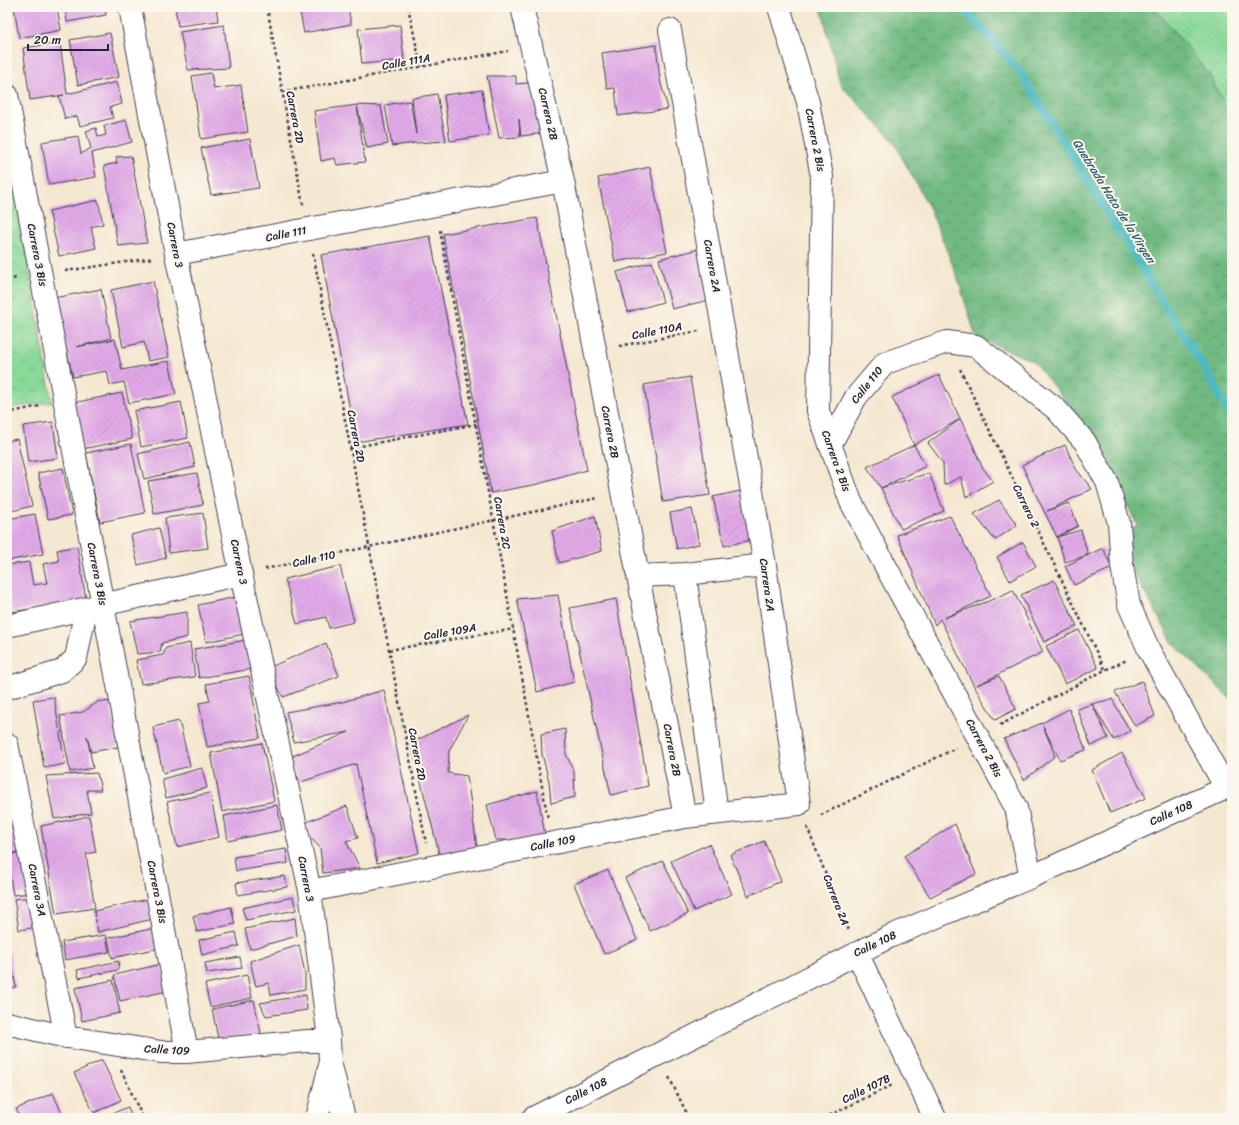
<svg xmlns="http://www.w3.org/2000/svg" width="1239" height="1125" font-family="Sriracha,sans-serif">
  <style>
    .grass { fill: url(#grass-dots); stroke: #567e6a }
    .forest { fill: url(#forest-crowns); stroke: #486e5e }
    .park { fill: url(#park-crowns); stroke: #567e6a }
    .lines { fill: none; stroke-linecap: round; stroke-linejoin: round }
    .stream { stroke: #4bb9c3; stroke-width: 8 }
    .building { fill: url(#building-hatch) }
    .minor-casing { stroke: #424052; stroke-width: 24 }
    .path { stroke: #424052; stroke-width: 2.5; stroke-dasharray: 3 3; stroke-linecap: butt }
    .minor { stroke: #fff; stroke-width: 22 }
    .labels { text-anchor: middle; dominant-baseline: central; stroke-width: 4; stroke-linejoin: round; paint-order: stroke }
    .street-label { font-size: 11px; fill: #22223b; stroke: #fbf7ec }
    .water-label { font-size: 12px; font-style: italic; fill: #325e71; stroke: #fbf7ec }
  </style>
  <defs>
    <pattern id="grass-dots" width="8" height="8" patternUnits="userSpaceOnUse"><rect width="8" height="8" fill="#8ad999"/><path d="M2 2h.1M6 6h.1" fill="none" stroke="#77ba85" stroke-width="1.8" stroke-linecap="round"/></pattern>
    <pattern id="forest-crowns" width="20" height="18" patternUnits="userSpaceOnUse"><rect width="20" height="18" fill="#6fb981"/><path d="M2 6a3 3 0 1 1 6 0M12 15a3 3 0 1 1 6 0" fill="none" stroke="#5b966b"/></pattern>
    <pattern id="park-crowns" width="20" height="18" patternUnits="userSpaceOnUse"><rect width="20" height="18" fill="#8ad999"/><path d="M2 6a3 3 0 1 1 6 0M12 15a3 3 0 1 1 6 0" fill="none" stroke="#77ba85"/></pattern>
    <pattern id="building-hatch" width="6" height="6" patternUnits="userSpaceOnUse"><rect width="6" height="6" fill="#e1a9e8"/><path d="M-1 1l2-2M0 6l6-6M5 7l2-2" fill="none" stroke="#c191c8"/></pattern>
  </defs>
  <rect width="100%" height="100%" fill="#fbf7ec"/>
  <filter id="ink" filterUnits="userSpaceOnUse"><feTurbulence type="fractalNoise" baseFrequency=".025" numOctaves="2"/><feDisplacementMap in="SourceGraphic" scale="8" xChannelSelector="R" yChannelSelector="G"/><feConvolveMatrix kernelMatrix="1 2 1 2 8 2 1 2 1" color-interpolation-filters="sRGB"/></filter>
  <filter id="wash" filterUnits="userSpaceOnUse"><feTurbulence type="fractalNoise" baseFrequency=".012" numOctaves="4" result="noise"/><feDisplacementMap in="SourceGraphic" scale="16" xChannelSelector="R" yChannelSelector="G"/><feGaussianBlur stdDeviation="0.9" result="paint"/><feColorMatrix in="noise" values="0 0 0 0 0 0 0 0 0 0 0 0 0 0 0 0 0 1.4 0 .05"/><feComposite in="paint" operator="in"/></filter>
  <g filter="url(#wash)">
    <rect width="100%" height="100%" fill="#f5e8d1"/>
    <path class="grass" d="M1154,7H1232V120L1209,74Z"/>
    <path class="forest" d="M821,7H1154L1209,74L1232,120V700L1174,645L1116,541L1137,525L1095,438L1033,361L976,337L957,276L930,209L893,141L840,84Z"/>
    <path class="park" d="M15,188L52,402L7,408V190Z"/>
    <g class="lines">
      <path class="stream" d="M962,7L1018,69L1209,376L1232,419"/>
    </g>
    <g id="blocks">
      <path class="building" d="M14,7H57L61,30L19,38Z
        M65,7H105L106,15L67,22Z
        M175,7H216L218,21L178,26Z
        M299,7H348L351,24L304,33Z
        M224,25L229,68L188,70L180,32Z
        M400,25L404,60L362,64L358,29Z
        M110,33L119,77L78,85L70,40Z
        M60,43L67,94L117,82L122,104L110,107L113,118L80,126L77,116L65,119L59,96L64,95L30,100L23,48Z
        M656,45L660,80L668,109L618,116L615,88L607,89L602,53Z
        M211,73L214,89L241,85L248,132L201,139L192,76Z
        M487,76H516V84L539,82L545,133L521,136L519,119L520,137L499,138Z
        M482,90L489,135L450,141L444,95Z
        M437,94L446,141L416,143L392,146L385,105L410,101L416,134L412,98Z
        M357,105L381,106L388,144L367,148L357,106L365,162L337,165L335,158L321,161L314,111Z
        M126,120L132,142L92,153L96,177L49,185L42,142L78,136L81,154L91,148L86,131L96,128L98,137L106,135L104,126Z
        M250,139L259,188L211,195L201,148Z
        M131,156L147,243L118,246L104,166L117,163L116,157Z
        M650,167L667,252L615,262L598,178Z
        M98,200L103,224L91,227L96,248L59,256L49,211Z
        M537,218L587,470L538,484L491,493L443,234Z
        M430,236L468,424L356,442L321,255Z
        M703,248L709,300L672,309L659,259Z
        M652,262L663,302L628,312L617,272Z
        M153,281L169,357L148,361L144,342L123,347L111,290Z
        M101,289L111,338L76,347L115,339L122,370L169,361L176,394L129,403L124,382L110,385L107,371L73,377L54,298Z
        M939,375L973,445L982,467L993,481L966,497L961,477L944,485L943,463L928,443L960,419L914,445L892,397Z
        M690,377L710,495L663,502L644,385Z
        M122,393L132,439L82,449L73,403Z
        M181,402L188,438L141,447L134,411Z
        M53,422L58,458L28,462L23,426Z
        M17,439L32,506L7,512V441Z
        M190,442L195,467L144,479L138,454Z
        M131,444L145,513L100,522L86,453Z
        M914,445L926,466L881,488L929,473L944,511L901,529L881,488L867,467Z
        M1065,445L1076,469L1092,489L1047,511L1069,503L1078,526L1057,537L1081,530L1088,555L1065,562L1057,537L1032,487L1022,465Z
        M63,468L72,515L48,519L38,473Z
        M197,473L203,505L154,514L148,481Z
        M740,491L751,540L724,546L713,497Z
        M999,500L1017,525L995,540L974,514Z
        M692,509L699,544L677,549L670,513Z
        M203,513L208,548L169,553L165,518Z
        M35,514L43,554L7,561V519Z
        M595,516L602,551L559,563L552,531Z
        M950,516L991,596L944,618L989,601L1013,590L1043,652L977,685L999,676L1016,709L995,720L974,686L940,619L935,625L897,535Z
        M159,528L166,558L138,565L131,535Z
        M1023,542L1036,566L1010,581L997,557Z
        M77,546L86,600L12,612L7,584V565L29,562L33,585L47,583L43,564L59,561L57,550Z
        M1103,548L1112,568L1074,585L1065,566Z
        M340,566L354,622L329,628L326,617L297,624L285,579Z
        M1054,580L1077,626L1044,642L1021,595Z
        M558,595L574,682L537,692L517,599Z
        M236,597L244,634L206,642L198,605Z
        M616,599L648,786L611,795L570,608Z
        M187,612V637L162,643L160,652L137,654L130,621Z
        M1079,630L1098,668L1065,684L1046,646Z
        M247,640L252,669L199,678L194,649Z
        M190,643L195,677L141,684L136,660L163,655L166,648Z
        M326,643L339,676L283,697L268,668Z
        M249,676L260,738L207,747L199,703L210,701L206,684Z
        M1142,681L1155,716L1135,726L1115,692Z
        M384,690L419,853L377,863L356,764L301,782L286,759L349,732L294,742L286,712L342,702Z
        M54,697L65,764L44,768L33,700Z
        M1112,699L1130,731L1114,740L1092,704L1108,738L1091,746L1077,709L1092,704Z
        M99,701L110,702L118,747L91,752L87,736L93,768L70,772L60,716L83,712Z
        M1069,709L1086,750L1060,760L1043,726L1055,756L1024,780L1004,739L1042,723Z
        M468,715L449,751L448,773L467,776L477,848L440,857L411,743Z
        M179,721L190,766L163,773L153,727Z
        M565,729L566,754L574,772L575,797L551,803L549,781L542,754L541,734Z
        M262,743L274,801L222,812L211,753Z
        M1122,753L1146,798L1110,813L1092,770Z
        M202,768L207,788L166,798L162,779Z
        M97,773L101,790H87L91,813L54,819L46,776Z
        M537,791L546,840H496L487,805Z
        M210,793L219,837L177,847L167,802Z
        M277,805L282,830L228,841L224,816Z
        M347,806L358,838L346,841L360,868L323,873L320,848L299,825Z
        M89,816L96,852L86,854L95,908L56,914L41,826Z
        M955,824L976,874L930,897L904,856Z
        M15,826L20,851L7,854V827Z
        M764,841L781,881L748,896L730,855Z
        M709,844L732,894L694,911L671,861Z
        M286,849L288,863L236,871L234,857Z
        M25,852L31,893L13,895L7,855Z
        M663,861L688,914L650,931L625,878Z
        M608,870L637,940L604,954L574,884Z
        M285,876L287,887L238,895L236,883Z
        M32,897L37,927L19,930L14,899Z
        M293,897L296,910L246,920L242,908Z
        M148,899L153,919L98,932L94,911Z
        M231,907L235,924L197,932L193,916Z
        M295,918L297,936L250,949L245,929Z
        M160,927L164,947L112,958L108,938Z
        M236,932L239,946L202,955L199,940Z
        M106,935L109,952L65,960L62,942Z
        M299,945L305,974V989L271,995L269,983L256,986L250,961Z
        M9,952L16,987L7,989V953Z
        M240,957L242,968L207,973L205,963Z
        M119,961L118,970L79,978L77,970Z
        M162,964L168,991L120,1001L114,975Z
        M247,975L252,998L210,1007L205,984Z
        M113,980L120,1013L82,1021L75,988Z
        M306,995L307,1010L266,1016L260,1003Z
        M254,1000L261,1034L219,1043L212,1009Z
        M102,1060L121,1100L94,1113L74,1073Z
        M53,1093L64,1118H20L16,1109Z
        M128,1107L132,1118H101Z"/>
    </g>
  </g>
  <g filter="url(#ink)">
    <use href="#blocks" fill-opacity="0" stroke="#424052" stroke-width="1"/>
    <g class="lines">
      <defs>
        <path id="minor" d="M130,7L176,254L241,574L310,891L329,1039L330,1062L344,1118
          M522,7L563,181L638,576L685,817
          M779,7L808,102L822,177L818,411L851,502L1016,808L1031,877
          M7,95L187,1052
          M176,254L563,181
          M685,574L717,813
          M638,576L685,574L765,565
          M7,626L241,574
          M7,688L62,671L76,658L86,609
          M7,744L66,1037
          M310,891L685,817L799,804L765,565L670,30
          M857,953L935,1118
          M7,1023L62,1036L161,1052H187L329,1039
          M317,1118L330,1065
          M533,1118L889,937L1031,877L1226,788L1149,650L1129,605L1122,566L1119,523L1107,482L1085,442L1056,409L976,346L947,342L885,363L856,397L830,445"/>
      </defs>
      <use href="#minor" class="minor-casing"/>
      <path class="path" d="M267,7L303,205
        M408,7L421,67
        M282,92L508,51
        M440,230L548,819
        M313,253L426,843
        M65,271L153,258
        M7,280L16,278
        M619,346L699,331
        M960,369L1105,670
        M7,413L40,406
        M350,448L476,424
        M265,569L598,498
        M389,650L514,629
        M1000,725L1105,670L1127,660
        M821,815L956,748
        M807,827L848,930
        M121,1070L143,1118
        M669,1077L689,1118
        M824,1118L892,1085"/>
      <use href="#minor" class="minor"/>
    </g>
  </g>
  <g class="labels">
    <g class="street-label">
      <text transform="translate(406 62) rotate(-10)">Calle 111A</text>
      <text transform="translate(548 114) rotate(77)">Carrera 2B</text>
      <text transform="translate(295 117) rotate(79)">Carrera 2D</text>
      <text transform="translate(815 140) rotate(79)">Carrera 2 Bis</text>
      <text transform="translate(286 234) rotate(-11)">Calle 111</text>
      <text transform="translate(175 245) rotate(79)">Carrera 3</text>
      <text transform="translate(37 255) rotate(79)">Carrera 3 Bis</text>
      <text transform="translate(712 266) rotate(80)">Carrera 2A</text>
      <text transform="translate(657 331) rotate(-11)">Calle 110A</text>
      <text transform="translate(867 385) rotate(-52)">Calle 110</text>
      <text transform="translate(610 432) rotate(79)">Carrera 2B</text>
      <text transform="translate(356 436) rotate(79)">Carrera 2D</text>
      <text transform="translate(836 461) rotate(70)">Carrera 2 Bis</text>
      <text transform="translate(1026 506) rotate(64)">Carrera 2</text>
      <text transform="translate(502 523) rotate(80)">Carrera 2C</text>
      <text transform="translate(314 559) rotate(-12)">Calle 110</text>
      <text transform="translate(239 562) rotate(78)">Carrera 3</text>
      <text transform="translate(97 574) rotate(79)">Carrera 3 Bis</text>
      <text transform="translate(767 585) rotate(82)">Carrera 2A</text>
      <text transform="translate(450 632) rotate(-10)">Calle 109A</text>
      <text transform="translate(984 748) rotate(62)">Carrera 2 Bis</text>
      <text transform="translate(672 750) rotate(79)">Carrera 2B</text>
      <text transform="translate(417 754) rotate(79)">Carrera 2D</text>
      <text transform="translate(1171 813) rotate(-24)">Calle 108</text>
      <text transform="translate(553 843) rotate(-11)">Calle 109</text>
      <text transform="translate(306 879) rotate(79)">Carrera 3</text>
      <text transform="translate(37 890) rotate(79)">Carrera 3A</text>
      <text transform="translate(157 892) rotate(79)">Carrera 3 Bis</text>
      <text transform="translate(836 900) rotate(69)">Carrera 2A</text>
      <text transform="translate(875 944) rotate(-25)">Calle 108</text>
      <text transform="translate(167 1050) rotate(3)">Calle 109</text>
      <text transform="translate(866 1089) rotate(-26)">Calle 107B</text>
      <text transform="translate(586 1091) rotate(-27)">Calle 108</text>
    </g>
    <g class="water-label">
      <text transform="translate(1114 201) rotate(58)">Quebrada Hato de la Virgen</text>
    </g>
  </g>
  <rect width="1239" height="1125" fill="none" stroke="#fbf7ec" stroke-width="24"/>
  <path d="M28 44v6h80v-6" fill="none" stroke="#22223b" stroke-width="2"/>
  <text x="34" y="44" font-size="12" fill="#22223b" stroke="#fbf7ec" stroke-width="3" paint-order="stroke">20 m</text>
</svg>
